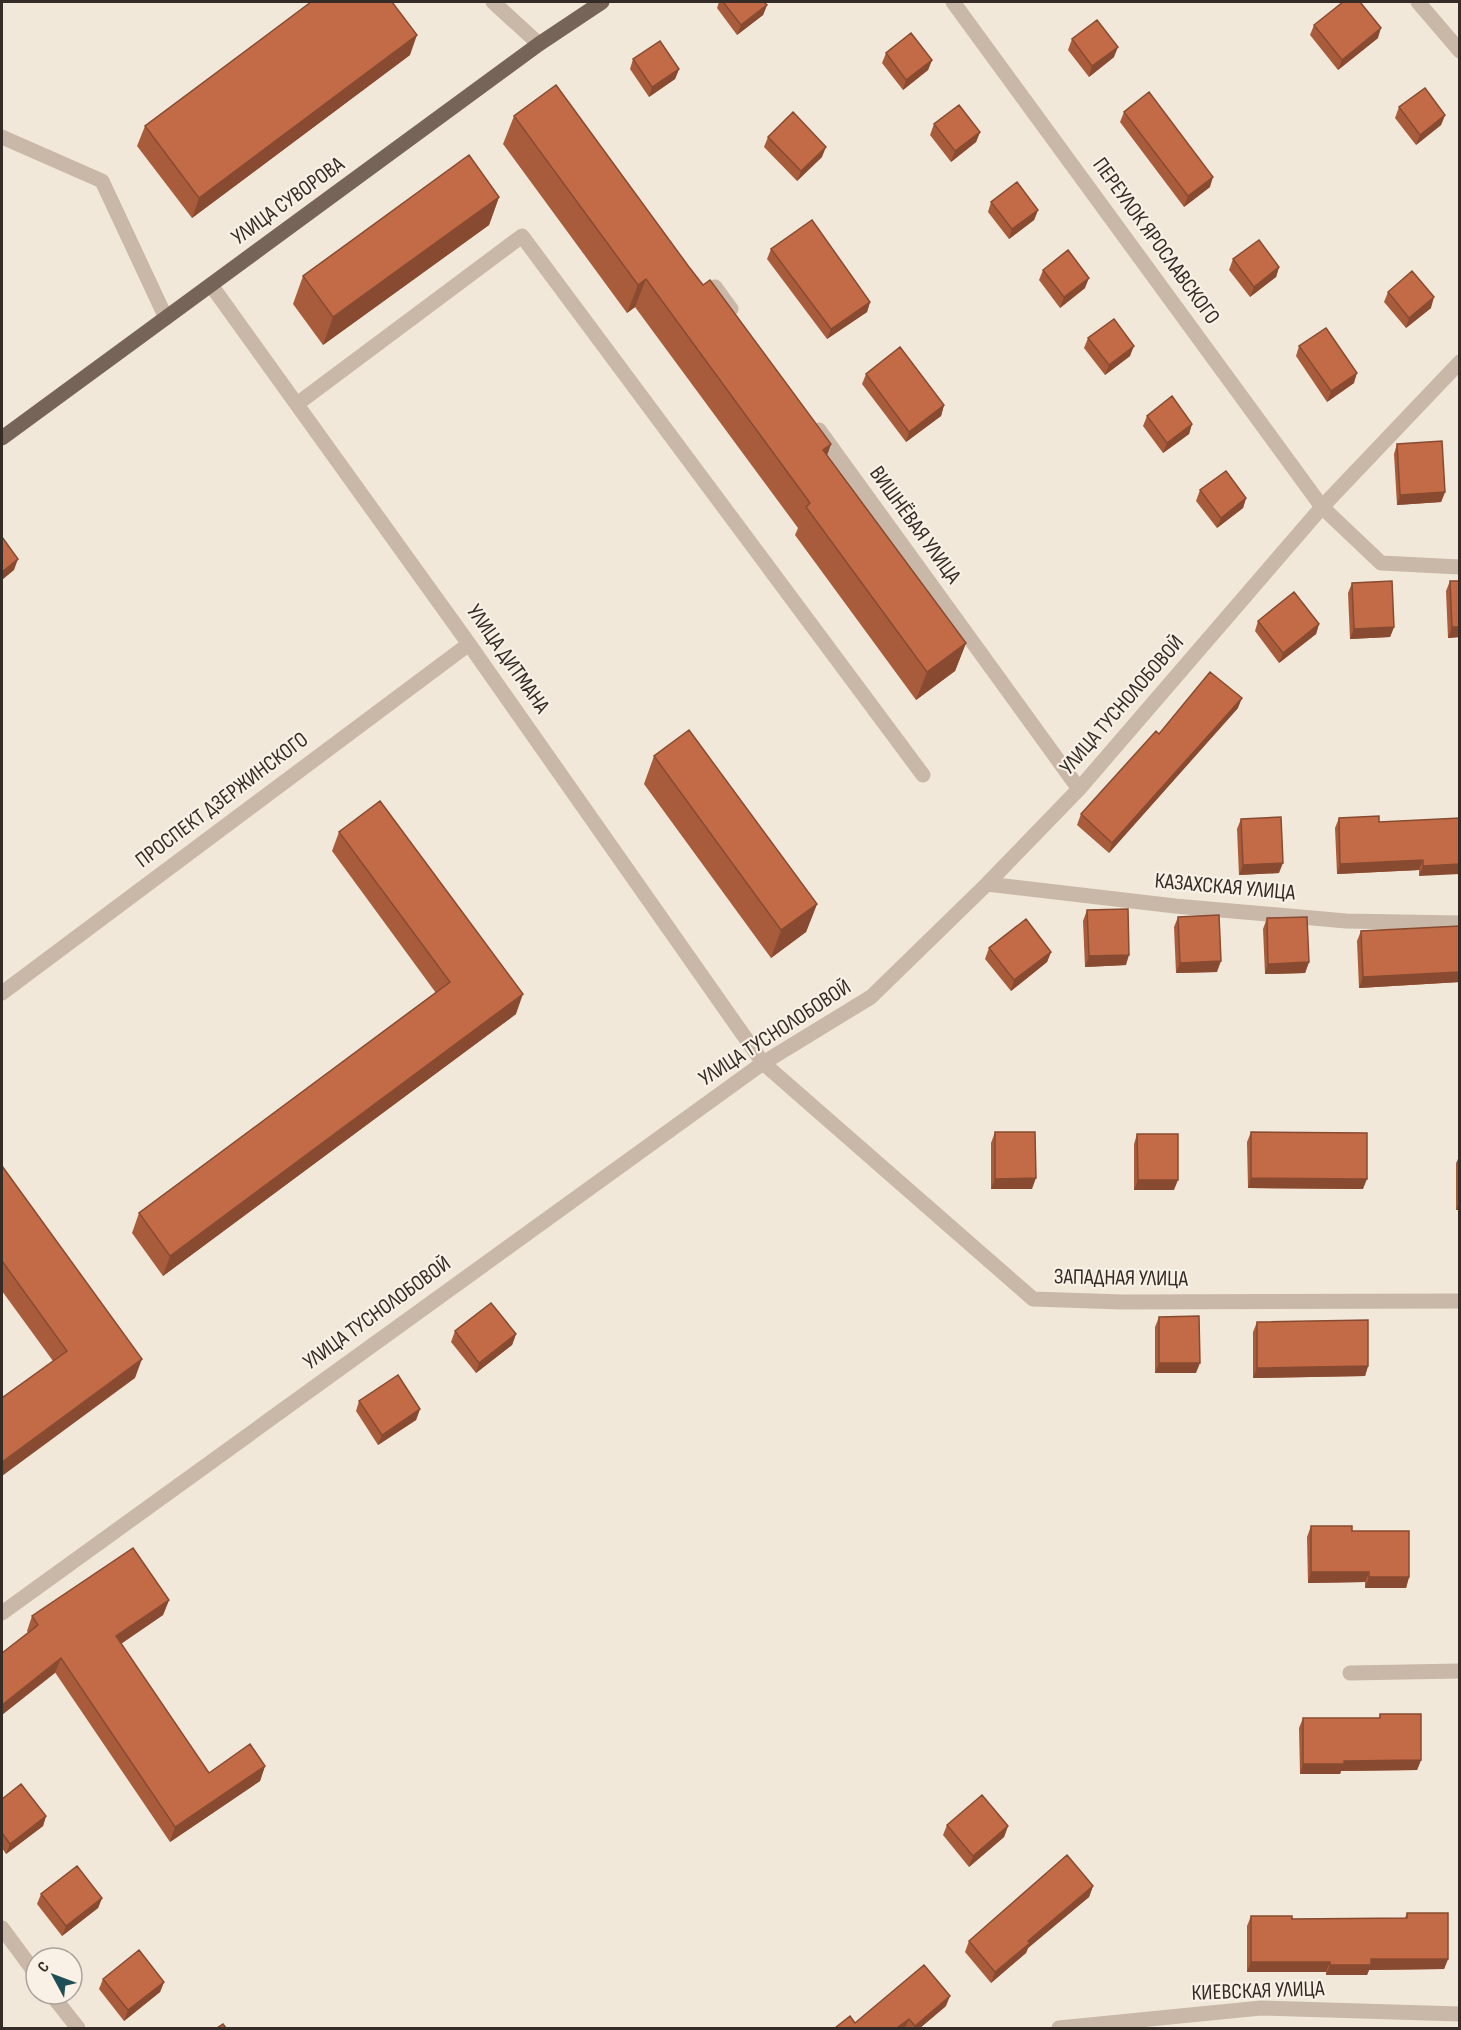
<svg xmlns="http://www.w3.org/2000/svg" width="1461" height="2030" font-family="'Sofia Sans Condensed',sans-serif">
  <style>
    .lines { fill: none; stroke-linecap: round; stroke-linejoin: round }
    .minor { stroke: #c9b8a7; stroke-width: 15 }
    .major { stroke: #776458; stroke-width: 15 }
    .wall { fill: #a85c3c }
    .shaded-wall { fill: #884b31 }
    .building { fill: #c36b46; stroke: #884b31; stroke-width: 1.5 }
    .labels { text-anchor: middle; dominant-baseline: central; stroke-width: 4.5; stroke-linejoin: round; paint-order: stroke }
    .street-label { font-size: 22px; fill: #352c27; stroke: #f9f1e6 }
  </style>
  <rect width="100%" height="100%" fill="#f1e8da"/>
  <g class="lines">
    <path class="minor" d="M493,2L539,44
      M953,2L1322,507L1381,563L1460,567
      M1418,2L1460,51
      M2,137L102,181L166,318
      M211,285L469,644L763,1063L1033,1299L1122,1302L1460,1301
      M715,287L731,309
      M297,404L522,236L923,775
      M819,430L1079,789
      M987,884L1175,906L1346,921L1460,923
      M2,993L469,644
      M2,1613L763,1063L871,997L987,884L1079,789L1322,507L1460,362
      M1350,1673L1460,1671
      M2,1928L36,1974
      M51,1994L78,2028
      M1059,2028L1261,2008L1460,2014"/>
    <path class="major" d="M2,438L539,44L602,2"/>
  </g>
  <path class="wall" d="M719,2H764L767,5L763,15L737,35L717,8Z
    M1314,25L1378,38L1338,70L1310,35Z
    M1072,39L1114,57L1089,77L1068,50Z
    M886,53L932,60L928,70L903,90L882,63Z
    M410,55L192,218L137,146L145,126Z
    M633,59L679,69L675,79L649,97L630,69Z
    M1399,107L1445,115L1441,125L1416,145L1395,118Z
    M1124,112L1210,187L1184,207L1120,122Z
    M514,116L689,267L831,444L827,455L966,643L955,671L916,700L795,535L798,528L635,307L627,313L503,144Z
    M934,124L980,132L976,142L951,162L930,135Z
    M768,137L822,157L797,181L764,147Z
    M499,197L489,225L323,345L293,304L303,276Z
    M991,202L1038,210L1034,220L1009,239L988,212Z
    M771,249L870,302L867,312L827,339L767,259Z
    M1233,259L1279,267L1276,277L1250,297L1229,270Z
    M1043,270L1085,288L1060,308L1039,280Z
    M1388,292L1431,308L1406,328L1384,302Z
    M1088,338L1130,356L1105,375L1084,348Z
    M1299,346L1354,383L1327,402L1296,356Z
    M866,374L944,405L941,416L906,442L862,384Z
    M1147,416L1192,424L1189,434L1163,453L1143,426Z
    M1397,444L1445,492L1441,502L1397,505L1394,454Z
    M1200,490L1246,498L1243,508L1217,528L1196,501Z
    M1450,581H1460V637L1448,638L1446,591Z
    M1352,583L1394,627L1390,637L1350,639L1348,593Z
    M1258,621L1319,624L1316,634L1279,663L1255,631Z
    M1238,708L1109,853L1077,825L1081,814L1159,734Z
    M654,756L817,904L806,932L771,958L644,784Z
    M1339,818L1379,822L1460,818L1419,876V870L1337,874L1335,828Z
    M1241,819L1279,873L1239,875L1237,829Z
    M339,832L516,1014L163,1276L132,1233L139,1213L436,993L332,851Z
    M1087,910L1126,965L1085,967L1083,921Z
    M1178,917L1217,972L1176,973L1174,927Z
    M1267,918L1309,962L1305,973L1265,974L1263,929Z
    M1460,926V982L1359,988L1357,941L1361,931Z
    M989,948L1051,952L1047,962L1011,991L985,959Z
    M995,1132L1032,1189H991V1143Z
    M1251,1132L1363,1189L1248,1188L1247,1142Z
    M1137,1134L1174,1190H1134V1144Z
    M1460,1155V1210H1456V1163Z
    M2,1166L135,1378L53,1361L2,1291Z
    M1159,1317L1196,1373H1155V1327Z
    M1257,1322L1368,1366L1365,1376L1253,1378V1332Z
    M455,1331L516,1334L512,1345L476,1373L451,1342Z
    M359,1401L420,1409L416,1420L378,1445L356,1411Z
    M1311,1526L1352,1531L1409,1577L1406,1588H1365V1582L1308,1583L1307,1537Z
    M169,1600L163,1615L121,1644L209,1773L265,1766L260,1781L170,1842L27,1631L32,1616Z
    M1380,1714L1421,1760L1417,1770L1341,1771L1340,1774H1300L1299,1728L1303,1718H1379Z
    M2,1799L46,1816L43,1826L6,1854L2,1848Z
    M947,1825L1008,1826L1004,1837L969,1867L943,1835Z
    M1093,1886L1089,1897L1028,1948L1026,1953L991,1983L965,1952L969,1941Z
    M41,1894L102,1898L98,1908L62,1936L37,1904Z
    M1407,1913L1448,1959L1444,1969L1369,1970L1367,1975H1326V1972H1247V1926L1251,1916L1292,1919L1405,1918Z
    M103,1979L164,1982L160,1992L124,2021L99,1989Z
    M946,2006L920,2028H835L855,2023Z"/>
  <path class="shaded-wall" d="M767,5L763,15L737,35L741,25Z
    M1381,28L1378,38L1338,70L1342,60Z
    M417,35L410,55L192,218L199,198Z
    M1118,47L1114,57L1089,77L1092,66Z
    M932,60L928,70L903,90L906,80Z
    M679,69L675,79L649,97L652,87Z
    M1445,115L1441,125L1416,145L1420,135Z
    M980,132L976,142L951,162L955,151Z
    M826,147L822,157L797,181L801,171Z
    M1213,177L1210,187L1184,207L1188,196Z
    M499,197L489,225L323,345L333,317Z
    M1038,210L1034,220L1009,239L1012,229Z
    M1279,267L1276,277L1250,297L1254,287Z
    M1089,278L1085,288L1060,308L1064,297Z
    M646,279L635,307L627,313L638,285Z
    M1434,297L1431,308L1406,328L1409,318Z
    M870,302L867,312L827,339L831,329Z
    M1134,346L1130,356L1105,375L1109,365Z
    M1357,373L1354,383L1327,402L1331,391Z
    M944,405L941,416L906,442L909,432Z
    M1192,424L1189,434L1163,453L1167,443Z
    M831,444L821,472L823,450Z
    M1445,492L1441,502L1397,505L1400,495Z
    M1246,498L1243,508L1217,528L1221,518Z
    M18,559L14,570L2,580V572Z
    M1319,624L1316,634L1279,663L1283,653Z
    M1394,627L1390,637L1350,639L1354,629Z
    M1452,627H1460V637L1448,638Z
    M966,643L955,671L916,700L927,672Z
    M1242,698L1238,708L1109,853L1112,843Z
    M1423,860L1419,870L1337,874L1340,864Z
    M1283,863L1279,873L1239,875L1243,865Z
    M1460,864V874L1419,876L1423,866Z
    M817,904L806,932L771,958L781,930Z
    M1051,952L1047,962L1011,991L1014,980Z
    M1129,955L1126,965L1085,967L1089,956Z
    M1221,961L1217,972L1176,973L1180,963Z
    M1309,962L1305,973L1265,974L1268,964Z
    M1460,972V982L1359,988L1363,977Z
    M523,994L516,1014L163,1276L170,1256Z
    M1036,1178L1032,1189H991L995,1179Z
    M1251,1178L1367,1179L1363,1189L1248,1188Z
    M1138,1180H1178L1174,1190H1134Z
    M1460,1201V1210H1456Z
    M516,1334L512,1345L476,1373L479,1363Z
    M142,1359L135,1378L2,1476V1462Z
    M1159,1363H1200L1196,1373H1155Z
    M1368,1366L1365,1376L1253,1378L1257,1368Z
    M420,1409L416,1420L378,1445L382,1435Z
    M1311,1572H1369L1365,1582L1308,1583Z
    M1369,1577H1409L1406,1588H1365Z
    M169,1600L163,1615L110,1651L116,1636Z
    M61,1658L55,1673L2,1715V1705Z
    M1421,1760L1417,1770L1341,1771L1340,1774H1300L1303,1764L1344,1761Z
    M265,1766L260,1781L170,1842L175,1827Z
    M46,1816L43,1826L6,1854L10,1844Z
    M1008,1826L1004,1837L969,1867L973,1856Z
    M1093,1886L1089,1897L1028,1948L1026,1953L991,1983L995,1972L1028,1941Z
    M102,1898L98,1908L62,1936L66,1926Z
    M1371,1959H1448L1444,1969L1369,1970L1367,1975H1326L1330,1965Z
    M1251,1962H1330L1326,1972H1247Z
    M164,1982L160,1992L124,2021L128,2010Z
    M950,1996L946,2006L920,2028H914L915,2026Z
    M909,2019L905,2028H897Z"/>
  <path class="building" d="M311,2H392L417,35L199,198L145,126Z
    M723,2H764L767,5L741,25Z
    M1343,2H1360L1381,28L1342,60L1314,25Z
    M1097,20L1118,47L1092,66L1072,39Z
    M911,33L932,60L906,80L886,53Z
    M660,41L679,69L652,87L633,59Z
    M556,85L689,267L703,285L710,280L831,444L823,450L966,643L927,672L806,507L810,503L646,279L638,285L514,116Z
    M1425,88L1445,115L1420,135L1399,107Z
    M1149,92L1213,177L1188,196L1124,112Z
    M959,105L980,132L955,151L934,124Z
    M793,112L826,147L801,171L768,137Z
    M469,155L499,197L333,317L303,276Z
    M1017,182L1038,210L1012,229L991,202Z
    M812,220L870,302L831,329L771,249Z
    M1259,240L1279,267L1254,287L1233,259Z
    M1068,250L1089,278L1064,297L1043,270Z
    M1412,271L1434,297L1409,318L1388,292Z
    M1114,319L1134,346L1109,365L1088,338Z
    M1326,328L1357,373L1331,391L1299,346Z
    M900,347L944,405L909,432L866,374Z
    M1172,396L1192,424L1167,443L1147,416Z
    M1442,441L1445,492L1400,495L1397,444Z
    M1226,471L1246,498L1221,518L1200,490Z
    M2,537L18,559L2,572Z
    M1392,581L1394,627L1354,629L1352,583Z
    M1450,581H1460V627H1452Z
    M1294,592L1319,624L1283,653L1258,621Z
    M1210,672L1242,698L1112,843L1081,814L1156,731L1159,734Z
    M689,730L817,904L781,930L654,756Z
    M380,801L523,994L170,1256L139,1213L450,982L339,832Z
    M1379,816V822L1460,818V864L1423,866V860L1340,864L1339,818Z
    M1281,817L1283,863L1243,865L1241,819Z
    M1128,909L1129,955L1089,956L1087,910Z
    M1219,915L1221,961L1180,963L1178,917Z
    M1307,917L1309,962L1268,964L1267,918Z
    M1026,919L1051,952L1014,980L989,948Z
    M1460,926V972L1363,977L1361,931Z
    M995,1132H1035L1036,1178L995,1179Z
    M1251,1132L1367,1133V1179L1251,1178Z
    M1137,1134H1178V1180H1138Z
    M2,1166L142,1359L2,1462V1398L67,1351L2,1261Z
    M491,1303L516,1334L479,1363L455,1331Z
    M1199,1316L1200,1363H1159V1317Z
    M1368,1320V1366L1257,1368V1322Z
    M398,1375L420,1409L382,1435L359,1401Z
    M1311,1526H1352V1531H1409V1577H1369V1572H1311Z
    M133,1548L169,1600L116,1636L209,1773L250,1744L265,1766L175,1827L61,1658L2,1705V1653L38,1625L32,1616Z
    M1380,1714H1421V1760L1344,1761V1764H1303V1718H1380Z
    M21,1784L46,1816L10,1844L2,1833V1799Z
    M982,1795L1008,1826L973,1856L947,1825Z
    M1067,1855L1093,1886L1028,1941L1030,1943L995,1972L969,1941Z
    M77,1866L102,1898L66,1926L41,1894Z
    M1407,1913H1448V1959H1371V1965H1330V1962H1251V1916H1292V1919L1407,1918Z
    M139,1950L164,1982L128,2010L103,1979Z
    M924,1965L950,1996L915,2026L909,2019L897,2028H835L850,2016L855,2023Z
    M223,2024L226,2028H217Z"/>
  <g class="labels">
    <g class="street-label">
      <text transform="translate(288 201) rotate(-36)">УЛИЦА СУВОРОВА</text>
      <text transform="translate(1156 241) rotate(54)">ПЕРЕУЛОК ЯРОСЛАВСКОГО</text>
      <text transform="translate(915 525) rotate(54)">ВИШНЁВАЯ УЛИЦА</text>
      <text transform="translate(508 659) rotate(55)">УЛИЦА ДИТМАНА</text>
      <text transform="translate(1122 705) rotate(-49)">УЛИЦА ТУСНОЛОБОВОЙ</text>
      <text transform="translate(222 800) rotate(-37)">ПРОСПЕКТ ДЗЕРЖИНСКОГО</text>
      <text transform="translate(1225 887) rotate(5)">КАЗАХСКАЯ УЛИЦА</text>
      <text transform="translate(775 1033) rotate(-33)">УЛИЦА ТУСНОЛОБОВОЙ</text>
      <text transform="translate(1121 1278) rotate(1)">ЗАПАДНАЯ УЛИЦА</text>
      <text transform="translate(377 1313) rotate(-36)">УЛИЦА ТУСНОЛОБОВОЙ</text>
      <text transform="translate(1258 1991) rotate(-2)">КИЕВСКАЯ УЛИЦА</text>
    </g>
  </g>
  <rect width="1461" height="2030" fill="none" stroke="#352c27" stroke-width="6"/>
  <g transform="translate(54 1976) rotate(311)"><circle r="28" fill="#f9f1e6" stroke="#aba29a" stroke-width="1.5"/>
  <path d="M0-4.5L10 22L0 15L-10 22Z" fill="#1e4f56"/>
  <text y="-9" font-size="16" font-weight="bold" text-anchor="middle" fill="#352c27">С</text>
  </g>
</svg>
